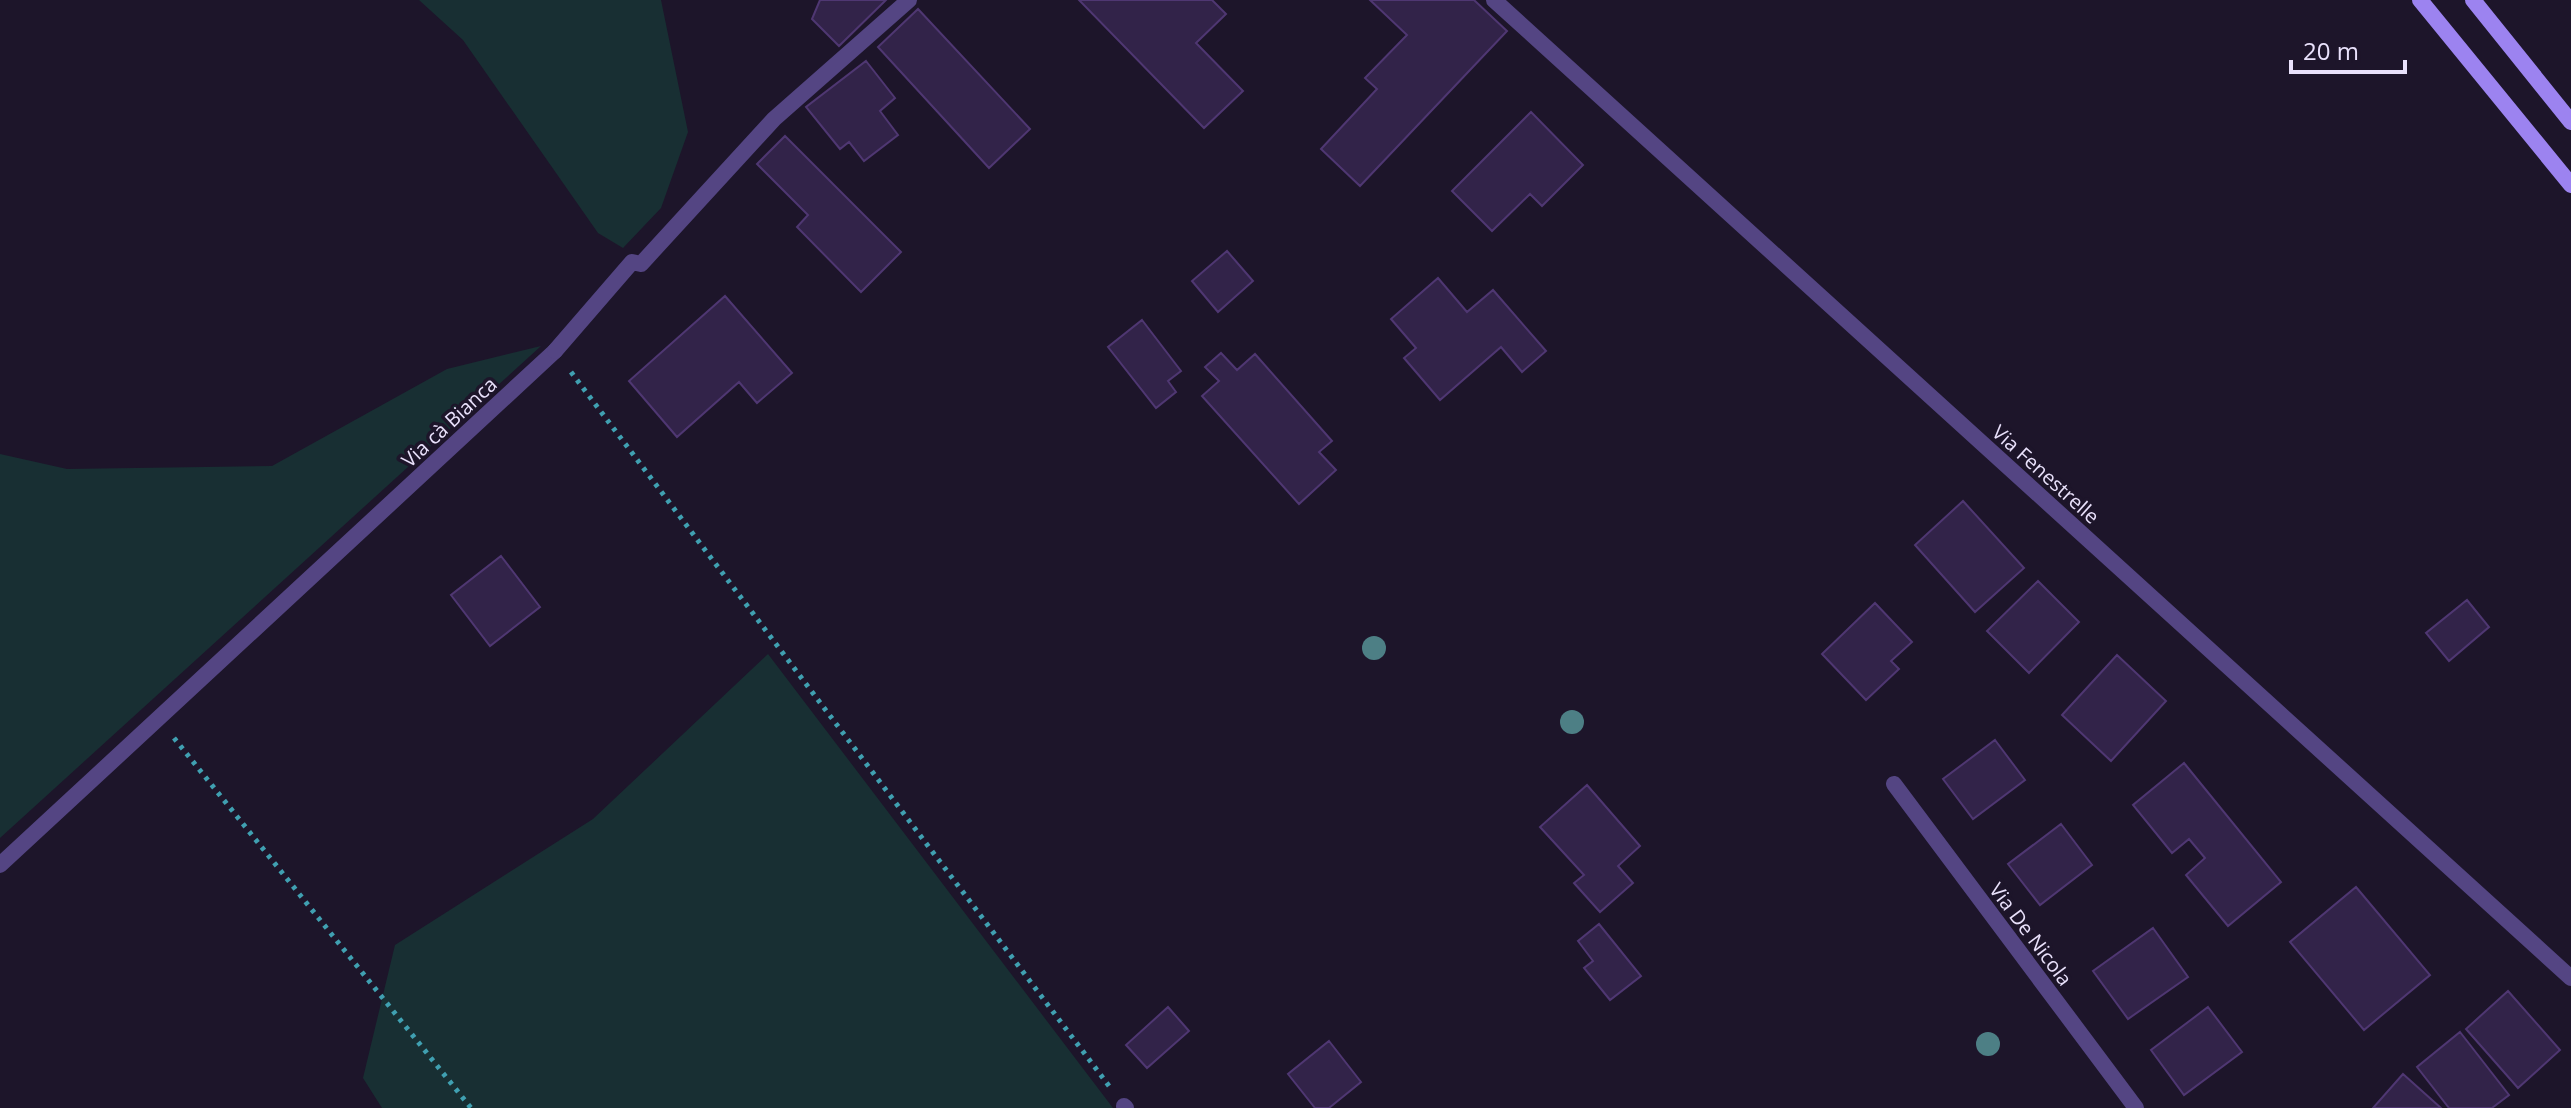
<svg xmlns="http://www.w3.org/2000/svg" width="2571" height="1108" font-family="'Open Sans',sans-serif">
  <style>
    .green { fill: #182f33 }
    .building { fill: #322349; stroke: #4f3772; stroke-width: 2 }
    .lines { fill: none; stroke-linecap: round; stroke-linejoin: round }
    .path { stroke: #40a0b1; stroke-width: 5; stroke-dasharray: 4 6; stroke-linecap: butt }
    .lane { stroke: #544583; stroke-width: 16 }
    .street { stroke: #544583; stroke-width: 16 }
    .secondary { stroke: #9c83f0; stroke-width: 16 }
    .tree { fill: #4d7f85 }
    .labels { text-anchor: middle; dominant-baseline: central; stroke-width: 7; stroke-linejoin: round; paint-order: stroke }
    .street-label { font-size: 20px; fill: #e9e1fb; stroke: #1d152a }
  </style>
  <rect width="100%" height="100%" fill="#1d152a"/>
  <path class="green" d="M419,0H661L688,132L661,208L623,248L598,233L463,40Z
    M541,346L0,838V454L67,469L272,466L447,369Z
    M768,654L1113,1108H382L363,1078L395,945L593,819Z"/>
  <path class="building" d="M820,0H886L839,46L812,19Z
    M1079,0H1212L1226,14L1196,43L1243,91L1204,128Z
    M1370,0H1474L1507,31L1360,186L1321,149L1377,89L1365,78L1407,35Z
    M918,9L1030,129L989,168L878,47Z
    M866,61L895,98L880,111L898,135L864,161L849,142L840,149L806,107Z
    M1531,112L1583,165L1542,206L1530,194L1492,231L1452,191Z
    M785,136L901,252L861,292L797,227L808,215L757,164Z
    M1227,251L1253,281L1218,312L1192,281Z
    M1438,278L1467,312L1493,290L1546,351L1522,372L1501,347L1440,400L1404,358L1416,348L1391,319Z
    M725,296L792,373L757,403L739,382L677,437L629,381Z
    M1142,320L1181,371L1168,381L1176,392L1156,408L1108,347Z
    M1221,353L1237,370L1255,354L1332,441L1319,452L1336,470L1299,504L1202,396L1219,381L1205,367Z
    M1963,501L2024,568L1975,612L1915,545Z
    M501,556L540,607L490,646L451,595Z
    M2038,581L2079,622L2029,673L1987,631Z
    M2467,600L2489,627L2449,661L2426,633Z
    M1875,603L1912,642L1891,661L1899,669L1866,700L1822,654Z
    M2117,655L2166,701L2111,761L2062,715Z
    M1995,740L2025,780L1973,819L1943,779Z
    M2184,763L2281,882L2228,926L2186,875L2205,858L2189,839L2172,853L2133,805Z
    M1587,785L1640,846L1618,866L1633,883L1600,912L1574,883L1584,875L1540,827Z
    M2061,824L2092,865L2040,905L2008,864Z
    M2356,887L2430,975L2364,1030L2290,942Z
    M1599,924L1641,976L1610,1000L1584,968L1593,961L1578,941Z
    M2153,928L2188,977L2128,1019L2093,971Z
    M2508,991L2560,1050L2518,1088L2466,1029Z
    M1168,1007L1189,1031L1147,1068L1126,1045Z
    M2208,1007L2242,1052L2184,1095L2151,1050Z
    M2460,1032L2509,1095L2492,1108H2449L2417,1067Z
    M1329,1041L1361,1082L1329,1108H1315L1288,1074Z
    M2403,1074L2441,1108H2373Z"/>
  <g class="lines">
    <path class="path" d="M571,372L1109,1086
      M174,738L471,1108"/>
    <path class="lane" d="M0,865L555,351"/>
    <path class="street" d="M1494,0L2571,978
      M555,351L632,262L641,264L774,119L909,0
      M1894,784L2136,1108
      M1124,1106L1126,1108"/>
    <path class="secondary" d="M2420,0L2571,185
      M2473,0L2571,122"/>
  </g>
  <g class="tree">
    <circle cx="1374" cy="648" r="12"/>
    <circle cx="1572" cy="722" r="12"/>
    <circle cx="1988" cy="1044" r="12"/>
  </g>
  <g class="labels">
    <g class="street-label">
      <text transform="translate(449 422) rotate(-43)">Via cà Bianca</text>
      <text transform="translate(2046 474) rotate(42)">Via Fenestrelle</text>
      <text transform="translate(2031 934) rotate(53)">Via De Nicola</text>
    </g>
  </g>
  <path d="M2291 60v12h114v-12" fill="none" stroke="#e9e1fb" stroke-width="4"/>
  <text x="2303" y="60" font-size="24" fill="#e9e1fb" stroke="#1d152a" stroke-width="6" paint-order="stroke">20 m</text>
</svg>
